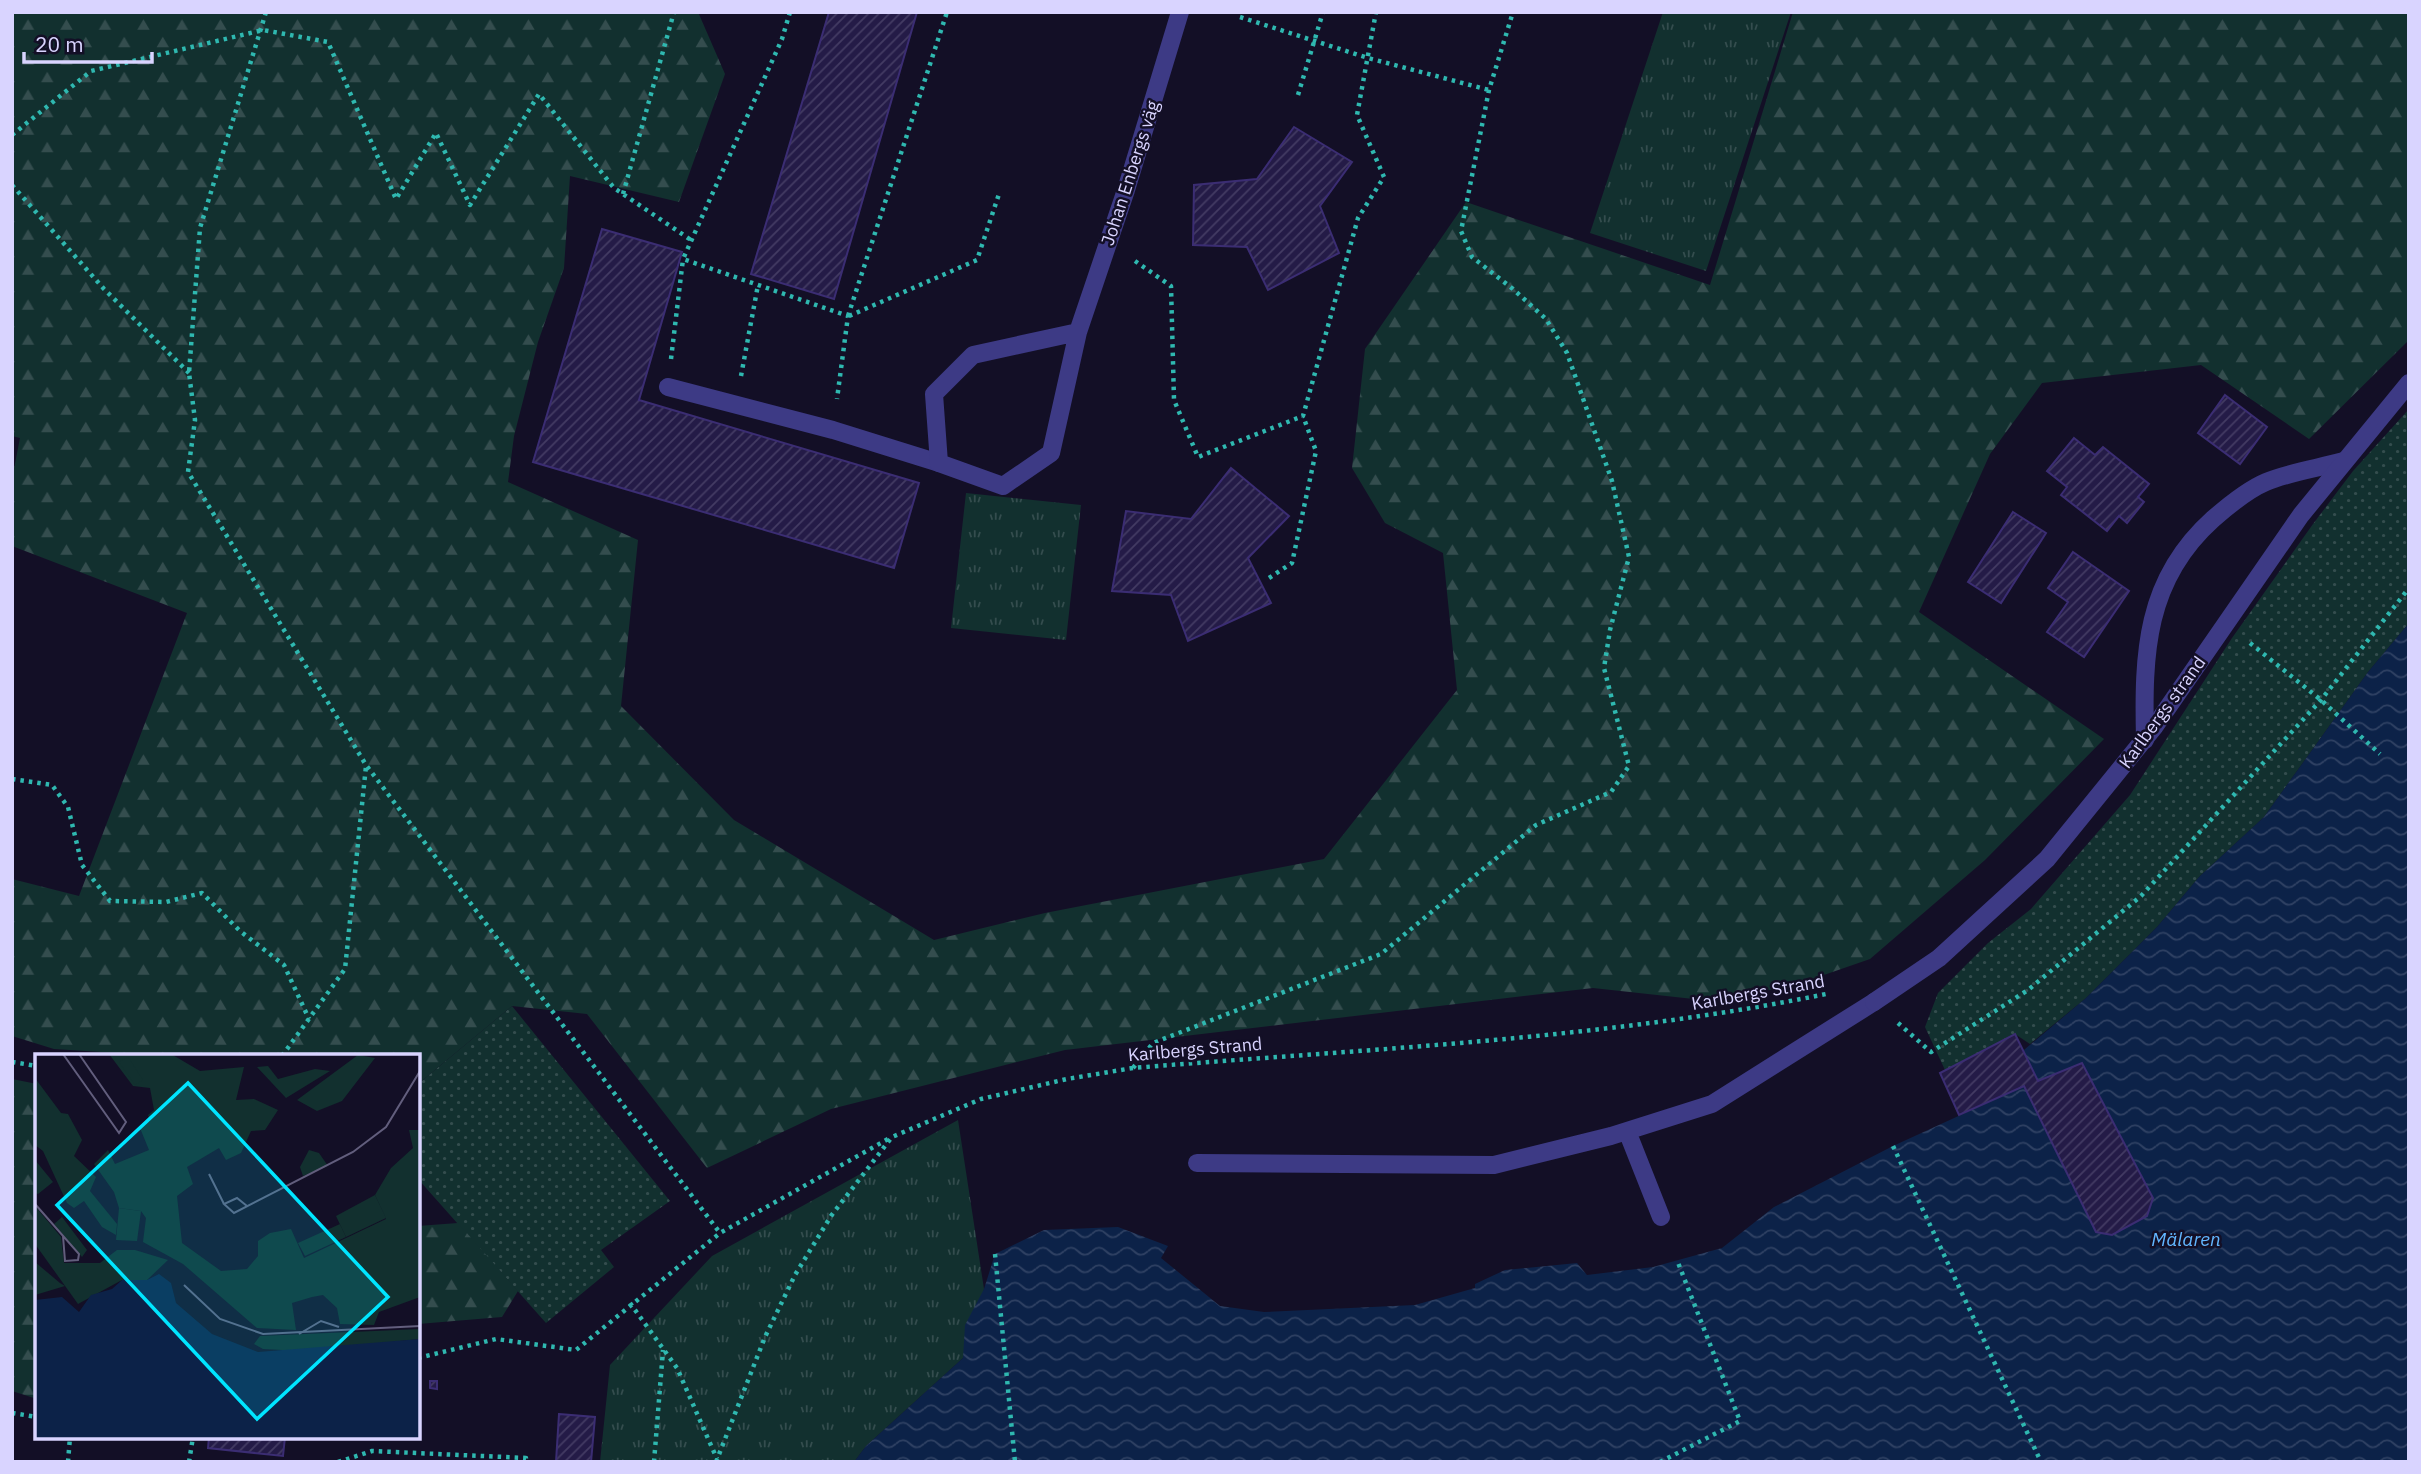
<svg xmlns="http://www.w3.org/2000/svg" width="2421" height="1474" font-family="'IBM Plex Sans',sans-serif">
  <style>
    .grass { fill: url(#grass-dots) }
    .forest { fill: url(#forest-firs) }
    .park { fill: url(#park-tufts) }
    .water { fill: url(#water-waves) }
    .building { fill: url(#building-hatch); stroke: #3b2d73; stroke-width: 2 }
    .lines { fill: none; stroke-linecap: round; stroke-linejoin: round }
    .path { stroke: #2fb8b0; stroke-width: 4.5; stroke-dasharray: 3.5 5; stroke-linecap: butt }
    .service { stroke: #3d3a85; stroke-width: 18 }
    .minor { stroke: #3d3a85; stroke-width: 18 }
    .labels { text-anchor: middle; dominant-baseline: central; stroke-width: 5; stroke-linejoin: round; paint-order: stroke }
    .street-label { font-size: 18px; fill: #d9d4ff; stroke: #130f26 }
    .water-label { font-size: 19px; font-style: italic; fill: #62b6ff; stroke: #130f26 }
    .inset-road { fill: none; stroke: #625e7d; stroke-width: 2 }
    .view { fill: #00e5ff; fill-opacity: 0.15; stroke: #00e5ff; stroke-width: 3.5 }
    .inset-edge { fill: none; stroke: #d9d4ff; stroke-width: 3.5 }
  </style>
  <defs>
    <pattern id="grass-dots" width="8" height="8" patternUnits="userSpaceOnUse" patternTransform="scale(1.75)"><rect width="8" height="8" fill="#12302f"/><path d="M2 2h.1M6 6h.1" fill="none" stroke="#344d4e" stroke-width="1.8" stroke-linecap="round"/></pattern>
    <pattern id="forest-firs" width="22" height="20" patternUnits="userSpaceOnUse" patternTransform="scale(1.75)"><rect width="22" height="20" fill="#12302f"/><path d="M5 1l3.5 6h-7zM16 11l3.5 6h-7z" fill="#344d4e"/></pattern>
    <pattern id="park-tufts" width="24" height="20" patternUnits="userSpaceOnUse" patternTransform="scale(1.75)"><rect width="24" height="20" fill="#12302f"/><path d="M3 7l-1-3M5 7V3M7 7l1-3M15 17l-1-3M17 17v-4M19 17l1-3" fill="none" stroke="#344d4e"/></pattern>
    <pattern id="water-waves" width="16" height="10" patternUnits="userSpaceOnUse" patternTransform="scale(1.75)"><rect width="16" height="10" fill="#0c2248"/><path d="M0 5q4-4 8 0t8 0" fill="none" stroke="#2f4163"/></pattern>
    <pattern id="building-hatch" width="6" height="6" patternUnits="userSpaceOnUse" patternTransform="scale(1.75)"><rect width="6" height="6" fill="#241b47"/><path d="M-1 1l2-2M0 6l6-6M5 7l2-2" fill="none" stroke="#433b63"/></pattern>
  </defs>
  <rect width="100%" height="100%" fill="#130f26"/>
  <path class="grass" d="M2409,409V623L2368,672L2264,817L2199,877L2157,927L2086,998L2030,1044L2015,1034L1945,1070L1925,1027L1938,993L1988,943L2031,909L2130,795L2232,638L2313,524L2353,471Z
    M512,1006L670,1201L601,1250L614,1267L546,1323L418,1179V1084Z"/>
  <path class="forest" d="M12,12H698L725,74L679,202L570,176L564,268L538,342L514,436L508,482L638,540L621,706L734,820L934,940L1045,913L1324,859L1457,690L1443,553L1385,523L1352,468L1365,349L1466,202L1710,285L1793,12H2409V340L2309,439L2201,365L2042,383L1990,454L1919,612L2104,739L1985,860L1870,959L1795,985L1712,1001L1593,988L1065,1050L831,1109L707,1168L587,1014L512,1006L418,1084V1056H164L54,1049L12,1036V879L79,896L187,613L12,546V479L20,438L12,436Z
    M12,1079L37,1084V1399L12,1391Z
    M458,1223L518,1291L502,1317L418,1324V1226Z"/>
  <path class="park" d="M1663,12H1791L1706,271L1590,233Z
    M966,493L1081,505L1066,640L951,628Z
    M958,1120L984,1289L963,1358L866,1446L854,1462H600L610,1365L712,1256Z"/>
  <path class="water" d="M2409,623V1462H854L866,1446L963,1358L965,1325L984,1289L995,1254L1044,1230L1118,1227L1168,1246L1161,1258L1220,1306L1264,1312L1415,1305L1475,1288V1284L1505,1270L1577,1263L1587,1275L1653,1267L1722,1248L1774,1207L1893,1146L2024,1086L2012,1060L2086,998L2157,927L2199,877L2264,817L2368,672Z"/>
  <path class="building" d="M829,12H917L834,299L751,274Z
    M1294,127L1352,162L1320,206L1339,253L1268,290L1247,247L1193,245L1194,185L1257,179Z
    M602,229L682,252L639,400L919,483L894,568L533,462Z
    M2225,395L2267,427L2240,464L2198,433Z
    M2074,438L2095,455L2103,447L2149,484L2138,497L2144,502L2127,523L2119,516L2107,531L2061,495L2067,487L2047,471Z
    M1231,468L1289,516L1248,558L1271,603L1188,641L1171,595L1112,591L1126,511L1191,519Z
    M2013,512L2046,533L2001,603L1968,582Z
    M2073,552L2129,591L2084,657L2047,632L2068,602L2048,588Z
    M2015,1034L2038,1081L2082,1063L2153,1198L2147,1216L2112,1235L2096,1232L2024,1086L1959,1115L1940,1073Z
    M430,1381H437V1389L430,1388Z
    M559,1414L595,1417L591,1462H556Z
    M209,1437H285L283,1456L208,1448Z"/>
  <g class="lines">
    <path class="path" d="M266,12L200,228L189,373L195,420L188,472L366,765L720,1233
      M790,12L782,39L683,259L848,316L837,399
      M1240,17L1368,58L1489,90
      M1298,95L1323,12
      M12,135L91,71L263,30L328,42L396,199L436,133L470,205L539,94L614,188L691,240
      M12,185L104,289L189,373
      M623,194L674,12
      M1135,261L1171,286L1174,400L1198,457L1303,416L1358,218L1384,177L1357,115L1376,12
      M848,316L947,12
      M849,316L977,260L999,194
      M671,359L683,259
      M741,376L758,285
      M1269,578L1292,563L1316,451L1303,416
      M2250,643L2321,700L2380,754
      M12,779L52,785L68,807L82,865L110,901L166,902L202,893L240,931L284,965L309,1019
      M1898,1023L1931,1052L2028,990L2141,896L2321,700L2409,588
      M282,1056L345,969L366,766
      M12,1062L37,1066
      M1133,1068L1153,1043L1381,954L1536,825L1611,792L1629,766L1604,668L1610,630L1629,557L1612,481L1567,353L1546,319L1513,289L1472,257L1461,231L1489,90L1513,12
      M1893,1146L2041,1462
      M995,1254L1015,1462
      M630,1303L677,1368L717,1459
      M418,1358L496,1339L576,1350L720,1233L888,1139
      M12,1413L37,1417
      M68,1462L70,1437
      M189,1462L193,1437
      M338,1462L372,1451L526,1458V1462
      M654,1462L663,1350
      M716,1462L765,1337L795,1275L831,1216L892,1137L981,1099L1067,1079L1133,1068C1362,1049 1602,1040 1826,994
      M1660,1462L1740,1421L1677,1260"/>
    <path class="service" d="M668,387L833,430L939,463
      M2145,740C2143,653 2145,580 2213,519C2229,505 2247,490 2266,482C2290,472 2319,468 2344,461
      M1627,1131L1661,1217
      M1197,1163L1494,1165L1611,1136L1712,1104L1874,1002"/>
    <path class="minor" d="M1078,332L973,355L934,394L939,463L1003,486L1051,453L1078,332L1126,190L1180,12
      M1874,1002L1939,958L2047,859L2155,726L2301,515L2409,383"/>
  </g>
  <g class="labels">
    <g class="street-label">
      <text transform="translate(1130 173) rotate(-72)">Johan Enbergs väg</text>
      <text transform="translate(2162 712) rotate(-54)">Karlbergs strand</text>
      <text transform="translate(1758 992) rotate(-10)">Karlbergs Strand</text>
      <text transform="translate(1195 1049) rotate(-5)">Karlbergs Strand</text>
    </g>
    <g class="water-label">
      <text x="2186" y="1239">Mälaren</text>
    </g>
  </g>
  <g transform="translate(35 1054)">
    <rect width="385" height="385" fill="#130f26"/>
    <path d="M84,154L106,157L102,187L81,186ZM385,275V285L267,297L228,295L219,290L225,282Z" fill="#12302f"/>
    <path d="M74,0H136L165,17L209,13L201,46L219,45L243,56L230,76L216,77L206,99L191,106L184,94L152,113L158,130L142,142L147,189L186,217L212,215L223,202V187L235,179L256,175L269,204L351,165L340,141L356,114L378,94L374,76H385V243L344,258L339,271L305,270L302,254L288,241L277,243L257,249L261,276L222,274L148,210L108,188L111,164L106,157L84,154L79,138L59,110L73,96L80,110L114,96L105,74L115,67L113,61L119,56L115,34L98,32ZM323,1L340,4L307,47L282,57L262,46ZM233,12L243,25L280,15L295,17L251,44L222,13ZM0,24L26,59L33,60L47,86L39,102L61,123L55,137L82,170L81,181L67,173L49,147L39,154L32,149L8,97L0,91ZM274,96L284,99L293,112L268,122L265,113ZM0,208L25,229L30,232L0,241Z" fill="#12302f"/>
    <path d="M93,3L108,26L100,31L84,8ZM0,152L26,183L29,209H65L82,196H100L133,206L112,226H87L43,250L0,190ZM27,163L52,196L47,203L19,170ZM305,170L311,183L270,202L263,189Z" fill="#12302f"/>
    <path d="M0,106L18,128L3,140L0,139ZM340,141L351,164L311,183L301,162Z" fill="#12302f"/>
    <path d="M124,220L136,229L141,249L177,280L223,298L385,285V385H0V246L27,243L44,258L56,241L77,235L87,226H112Z" fill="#0c2248"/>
    <path class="inset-road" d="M28,0L84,79L91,68L44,0M174,120L189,150M0,150L44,200L43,206L30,207L28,182M212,152L202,144L189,150L199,159L318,98L351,73L385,17M149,231L185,265L228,280L385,272M264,280L286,267L304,273"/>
    <path class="view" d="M153,29L353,243L222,365L22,151Z"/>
    <rect width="385" height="385" class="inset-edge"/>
  </g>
  <rect width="2421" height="1474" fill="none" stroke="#d9d4ff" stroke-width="28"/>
  <path d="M24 52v10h128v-10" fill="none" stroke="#d9d4ff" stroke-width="3.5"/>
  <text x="35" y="52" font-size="21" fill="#d9d4ff" stroke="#130f26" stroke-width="5" paint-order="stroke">20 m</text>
</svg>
